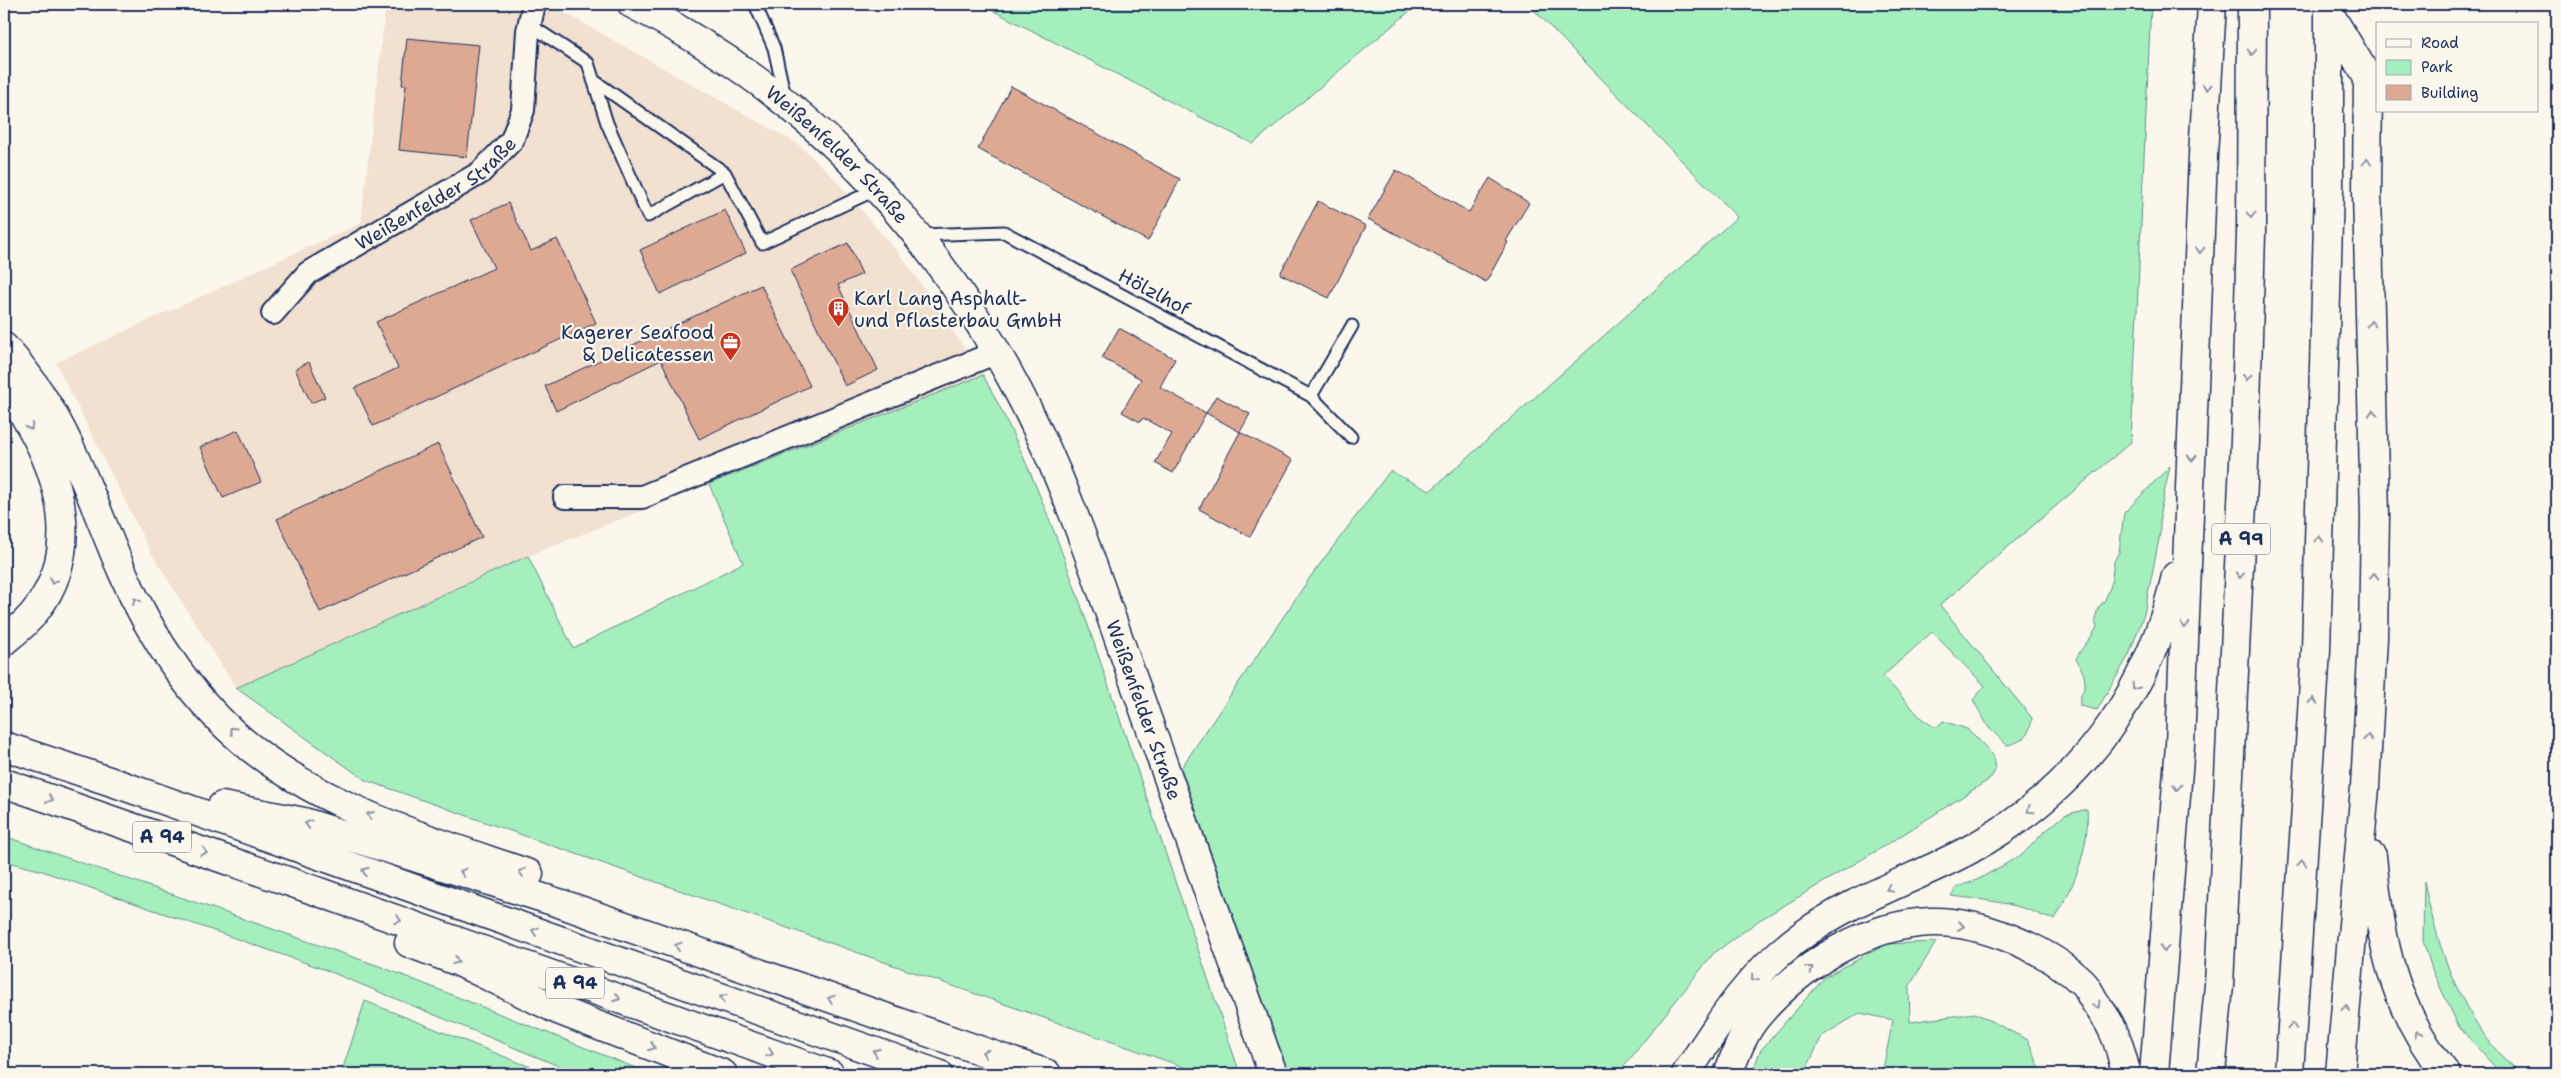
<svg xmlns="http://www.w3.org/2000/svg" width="2561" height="1078" font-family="'Shantell Sans',sans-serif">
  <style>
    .built { fill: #f2e0d1 }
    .green { fill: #a5efbd; stroke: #608f8e }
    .building { fill: #dea993; stroke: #1b2f5e }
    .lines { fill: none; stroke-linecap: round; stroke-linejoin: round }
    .service-casing { stroke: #1b2f5e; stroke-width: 15 }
    .minor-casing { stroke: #1b2f5e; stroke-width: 26 }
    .tertiary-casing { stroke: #1b2f5e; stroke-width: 31 }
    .motorway-casing { stroke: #1b2f5e; stroke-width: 31 }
    .service { stroke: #fbf7ec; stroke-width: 11 }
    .minor { stroke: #fbf7ec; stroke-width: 22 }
    .tertiary { stroke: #fbf7ec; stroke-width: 28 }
    .motorway { stroke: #fbf7ec; stroke-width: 28 }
    .oneway { stroke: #8b93a5 }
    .labels { text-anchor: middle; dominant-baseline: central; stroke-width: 4.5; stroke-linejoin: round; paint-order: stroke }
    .shield { fill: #fbf7ec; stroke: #5e6b89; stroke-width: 1 }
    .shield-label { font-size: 18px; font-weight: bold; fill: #1b2f5e }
    .street-label { font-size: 19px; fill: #1b2f5e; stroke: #fbf7ec }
    .poi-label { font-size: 19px; fill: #1b2f5e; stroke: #fbf7ec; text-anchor: start }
  </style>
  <rect width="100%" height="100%" fill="#fbf7ec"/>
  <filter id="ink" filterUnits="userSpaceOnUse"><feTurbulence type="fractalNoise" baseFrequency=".02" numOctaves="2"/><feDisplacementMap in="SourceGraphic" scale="10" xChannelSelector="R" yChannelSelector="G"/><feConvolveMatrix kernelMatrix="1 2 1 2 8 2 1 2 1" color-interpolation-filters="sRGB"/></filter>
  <g filter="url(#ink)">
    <path class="built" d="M386,4H549L798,144L830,174L905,261L983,375L528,556L236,688L151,553L56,363L361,223Z"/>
    <path class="green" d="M980,4H1418L1253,144Z
      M1528,4H2151L2131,442L1940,605L2032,718C2030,735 2023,742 2007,745L1989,728L1973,700L1985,686L1932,632L1883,676L1922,719L1936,728L1943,721L1967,729L1974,735L1993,755L1995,771L1990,779L1888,844L1758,921L1713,954L1618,1074H1289L1181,768L1311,576L1390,471L1430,491L1737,217Z
      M983,375C1040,479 1077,593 1115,705C1157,828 1199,951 1240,1074H1204L365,780L236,688L528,556L573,648L743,563L709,484Z
      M2170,466L2160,512V534L2144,614L2129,655L2097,710L2080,706C2078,694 2085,692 2085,683C2085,674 2080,666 2076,659C2082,646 2091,639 2097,627L2095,619L2098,608L2105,600L2111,585L2114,561L2119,552L2124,513Z
      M2087,809C2090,848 2074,886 2055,919C2042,918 2037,912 2026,909C2001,901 1976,899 1951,896L1957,887L1977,880L2023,854L2043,833L2065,815Z
      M4,836L382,967L651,1074H578L326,970L39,870L4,861Z
      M2424,881C2436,940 2454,997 2492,1045C2500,1056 2512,1065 2522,1074H2501L2459,1027L2433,972L2423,941Z
      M1936,942L1909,987L1910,1022L1975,1013L2028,1040L2042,1074H1882L1893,1020L1860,1013L1822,1036L1804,1074H1752L1760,1051L1825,977L1887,944Z
      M365,1001L548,1074H341Z"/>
    <path class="building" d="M407,38L479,45L467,157L399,150L406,85H402Z
      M1011,86L1180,179L1148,241L978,149Z
      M1396,170L1469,212L1490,178L1529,203L1506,241L1508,242L1486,282L1368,219Z
      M1318,201L1366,226L1329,298L1280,274Z
      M508,203L531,251L557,239L596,323L373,426L355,388L398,368L376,322L494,268L471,220Z
      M725,210L746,253L660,294L640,250Z
      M848,243L862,274L838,285L878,370L845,386L790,270Z
      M761,285L810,386L699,439L661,360L556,411L545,386Z
      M1119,328L1175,359L1160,387L1206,413L1173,473L1155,463L1172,434L1143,418L1140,422L1122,412L1141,379L1102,358Z
      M309,362L325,397L311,403L295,369Z
      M1216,396L1250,414L1240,432L1206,413Z
      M238,430L261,482L223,498L200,447Z
      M1240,432L1293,460L1250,537L1199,509Z
      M438,444L482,537L320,612L277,519Z"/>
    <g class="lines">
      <defs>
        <path id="service" d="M755,4L774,48L785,97
          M530,25L588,63L607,123L648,216L725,173L593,80
          M725,173L762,243L877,189
          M920,235L1004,232L1311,396L1351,437
          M1311,396L1352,326"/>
        <g id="minor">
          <path id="s1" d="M273,313L308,273L480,173L512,140L523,110L528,31L534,4"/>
          <path d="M565,497H642L997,352"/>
        </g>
        <g id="tertiary">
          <path id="s2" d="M632,4C817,97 950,245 1038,431C1077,513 1106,605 1137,690C1183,818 1228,946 1273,1074"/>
        </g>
        <path id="motorway" d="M2329,13L2368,78L2367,192L2375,516L2373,638L2365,787L2340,1074
          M4,347C66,414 87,490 122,571C151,638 194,703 251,748C331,811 434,841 529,874
          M4,386C51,448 90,539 37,609C28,622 16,631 4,641
          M4,746L118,784L938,1074
          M4,783L319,892L830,1074
          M222,806L304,822L562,904L1047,1074
          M2372,856C2380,940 2392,1006 2446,1074
          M409,943L459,962L558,1010L723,1074
          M1686,1074C1719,1022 1752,970 1804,934C1854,898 1915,879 1969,850C2079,790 2147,698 2176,576
          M1728,1074C1736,1053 1744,1031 1759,1014C1801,965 1866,924 1932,922C1981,921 2048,949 2083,983C2088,988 2091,996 2095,1002C2101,1011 2109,1021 2113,1031C2120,1044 2122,1060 2127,1074
          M2154,1074L2180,745L2203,155L2212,4
          M2211,1074L2219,985L2245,441L2251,234L2252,4
          M2289,1074L2316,650L2329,188V13"/>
      </defs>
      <use href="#service" class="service-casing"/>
      <use href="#minor" class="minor-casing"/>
      <use href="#tertiary" class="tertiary-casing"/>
      <use href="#motorway" class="motorway-casing"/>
      <use href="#service" class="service"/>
      <use href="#minor" class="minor"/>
      <use href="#tertiary" class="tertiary"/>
      <use href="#motorway" class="motorway"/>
    </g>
    <defs><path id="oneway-chevron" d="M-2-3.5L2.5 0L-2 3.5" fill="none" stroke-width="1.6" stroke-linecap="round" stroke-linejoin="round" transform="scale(1.25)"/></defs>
    <g class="oneway">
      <use href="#oneway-chevron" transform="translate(2252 52) rotate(90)"/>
      <use href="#oneway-chevron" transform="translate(2207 87) rotate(93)"/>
      <use href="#oneway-chevron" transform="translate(2367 162) rotate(-90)"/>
      <use href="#oneway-chevron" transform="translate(2251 215) rotate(90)"/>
      <use href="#oneway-chevron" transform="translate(2200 250) rotate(92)"/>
      <use href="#oneway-chevron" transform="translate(2371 324) rotate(-92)"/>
      <use href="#oneway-chevron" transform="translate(2247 377) rotate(92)"/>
      <use href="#oneway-chevron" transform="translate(2373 413) rotate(-91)"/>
      <use href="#oneway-chevron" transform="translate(30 427) rotate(60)"/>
      <use href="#oneway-chevron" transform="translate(2192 458) rotate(92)"/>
      <use href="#oneway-chevron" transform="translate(2319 539) rotate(-88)"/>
      <use href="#oneway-chevron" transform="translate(2240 575) rotate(92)"/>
      <use href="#oneway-chevron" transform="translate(2374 576) rotate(-89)"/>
      <use href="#oneway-chevron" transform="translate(53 581) rotate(114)"/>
      <use href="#oneway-chevron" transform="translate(136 601) rotate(-116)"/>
      <use href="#oneway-chevron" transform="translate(2185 625) rotate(92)"/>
      <use href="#oneway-chevron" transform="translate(2135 687) rotate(122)"/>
      <use href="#oneway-chevron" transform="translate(2313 701) rotate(-86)"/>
      <use href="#oneway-chevron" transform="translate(233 730) rotate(-137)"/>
      <use href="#oneway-chevron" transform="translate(2368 738) rotate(-87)"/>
      <use href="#oneway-chevron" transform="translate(2177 787) rotate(94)"/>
      <use href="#oneway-chevron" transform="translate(50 799) rotate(19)"/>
      <use href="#oneway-chevron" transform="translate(2030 810) rotate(145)"/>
      <use href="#oneway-chevron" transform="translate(370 815) rotate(-157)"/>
      <use href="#oneway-chevron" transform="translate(308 824) rotate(-164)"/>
      <use href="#oneway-chevron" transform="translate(204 852) rotate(19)"/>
      <use href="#oneway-chevron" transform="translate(2302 863) rotate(-86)"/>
      <use href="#oneway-chevron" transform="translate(365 871) rotate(-161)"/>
      <use href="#oneway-chevron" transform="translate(463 872) rotate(-162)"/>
      <use href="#oneway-chevron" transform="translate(522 872) rotate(-161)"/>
      <use href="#oneway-chevron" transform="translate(1889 889) rotate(154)"/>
      <use href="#oneway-chevron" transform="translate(398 920) rotate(20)"/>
      <use href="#oneway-chevron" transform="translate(1961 926) rotate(8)"/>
      <use href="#oneway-chevron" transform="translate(535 931) rotate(-161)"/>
      <use href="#oneway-chevron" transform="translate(678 946) rotate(-161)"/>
      <use href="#oneway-chevron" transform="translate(2164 949) rotate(95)"/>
      <use href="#oneway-chevron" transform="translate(456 961) rotate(22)"/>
      <use href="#oneway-chevron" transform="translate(1810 969) rotate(-38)"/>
      <use href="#oneway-chevron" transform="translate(1754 978) rotate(131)"/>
      <use href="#oneway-chevron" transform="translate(617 998) rotate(20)"/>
      <use href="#oneway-chevron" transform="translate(723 998) rotate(-160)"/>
      <use href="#oneway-chevron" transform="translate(831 999) rotate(-161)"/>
      <use href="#oneway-chevron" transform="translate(2097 1005) rotate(58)"/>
      <use href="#oneway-chevron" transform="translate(2346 1008) rotate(-85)"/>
      <use href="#oneway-chevron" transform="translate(2292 1026) rotate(-86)"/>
      <use href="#oneway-chevron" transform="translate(2418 1034) rotate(-116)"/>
      <use href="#oneway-chevron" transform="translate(652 1047) rotate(21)"/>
      <use href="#oneway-chevron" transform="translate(876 1052) rotate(-160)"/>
      <use href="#oneway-chevron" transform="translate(770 1053) rotate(20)"/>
      <use href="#oneway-chevron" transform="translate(985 1053) rotate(-161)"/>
    </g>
  </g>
  <defs>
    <symbol id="building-pin" viewBox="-11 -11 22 30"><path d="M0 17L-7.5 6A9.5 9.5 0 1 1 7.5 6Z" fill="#c8321e" stroke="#fbf7ec"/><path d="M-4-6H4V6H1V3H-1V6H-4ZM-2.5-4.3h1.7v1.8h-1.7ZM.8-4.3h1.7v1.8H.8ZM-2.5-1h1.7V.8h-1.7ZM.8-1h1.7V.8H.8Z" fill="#fff"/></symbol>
    <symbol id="office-pin" viewBox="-11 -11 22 30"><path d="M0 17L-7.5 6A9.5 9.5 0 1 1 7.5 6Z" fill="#c8321e" stroke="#fbf7ec"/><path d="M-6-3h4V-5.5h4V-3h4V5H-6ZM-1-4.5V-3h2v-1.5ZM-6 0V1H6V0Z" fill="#fff"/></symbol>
  </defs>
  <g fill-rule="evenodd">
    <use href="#building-pin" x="826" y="296" width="25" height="34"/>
    <use href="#office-pin" x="718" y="330" width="25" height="34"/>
  </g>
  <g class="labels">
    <g class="shield">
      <rect x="2212" y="523.5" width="58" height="31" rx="4"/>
      <rect x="133" y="821.5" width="58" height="31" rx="4"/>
      <rect x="546" y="967.5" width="58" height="31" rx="4"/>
    </g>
    <g class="shield-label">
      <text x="2241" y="539">A 99</text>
      <text x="162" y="837">A 94</text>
      <text x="575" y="983">A 94</text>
    </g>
    <g class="street-label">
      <text stroke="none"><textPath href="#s2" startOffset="256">Weißenfelder Straße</textPath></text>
      <text stroke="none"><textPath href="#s1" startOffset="204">Weißenfelder Straße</textPath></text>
      <text transform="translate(1154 292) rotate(28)">Hölzlhof</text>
      <text stroke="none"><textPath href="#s2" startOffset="899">Weißenfelder Straße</textPath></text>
    </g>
    <g class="poi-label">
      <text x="854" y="298">Karl Lang Asphalt-<tspan x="854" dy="22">und Pflasterbau GmbH</tspan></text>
      <text x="714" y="332" text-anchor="end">Kagerer Seafood<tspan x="714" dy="22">&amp; Delicatessen</tspan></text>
    </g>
  </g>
  <rect width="2561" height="1078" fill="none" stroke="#fbf7ec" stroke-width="20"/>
  <rect x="10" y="10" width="2541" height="1058" fill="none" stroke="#1b2f5e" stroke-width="2" filter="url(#ink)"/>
  <rect x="2376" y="22" width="162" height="90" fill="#fbf7ec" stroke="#a1a7b3"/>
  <rect x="2386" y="39" width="25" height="8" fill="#fbf7ec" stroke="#a1a7b3"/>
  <text x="2421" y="48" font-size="15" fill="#1b2f5e">Road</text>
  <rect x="2386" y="60" width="25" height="15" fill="#a5efbd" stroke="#a1a7b3"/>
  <text x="2421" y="72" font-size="15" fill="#1b2f5e">Park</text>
  <rect x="2386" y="85" width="25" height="15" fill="#dea993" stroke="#a1a7b3"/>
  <text x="2421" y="98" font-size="15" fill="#1b2f5e">Building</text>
</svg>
